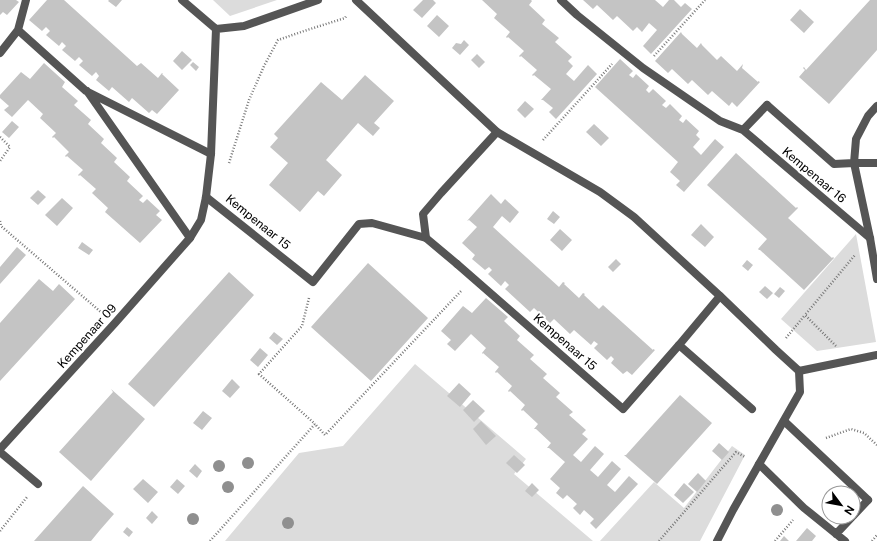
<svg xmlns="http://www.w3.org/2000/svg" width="877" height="541" font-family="'Public Sans',sans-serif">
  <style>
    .green { fill: #dcdcdc }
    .building { fill: #c4c4c4 }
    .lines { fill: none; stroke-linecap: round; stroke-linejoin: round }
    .path { stroke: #777; stroke-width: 2.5; stroke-dasharray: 1 2; stroke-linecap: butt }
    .pedestrian { stroke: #555; stroke-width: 8 }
    .minor { stroke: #555; stroke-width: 8 }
    .tertiary { stroke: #555; stroke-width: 8 }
    .tree { fill: #8f8f8f }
    .labels { text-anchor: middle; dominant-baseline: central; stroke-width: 4; stroke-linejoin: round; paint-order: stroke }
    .street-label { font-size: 12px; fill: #000; stroke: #fff }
  </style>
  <rect width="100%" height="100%" fill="#fff"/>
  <path class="green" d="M213,0H277L230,16Z
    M856,234L876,342L817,351L781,319Z
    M415,364L526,459L514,474L593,541H225L299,453L343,446Z
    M732,446L745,455L700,541H600L654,482L684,508Z"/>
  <path class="building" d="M0,0H16L19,2L7,15L3,12L0,15Z
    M47,0H64L137,66L141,63L158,78L162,73L163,74H162L179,90L157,114L152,110L149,113L132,98L129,102L112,87L109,91L96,80L99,76L96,72L92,76L79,65L83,61L79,57L75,61L62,50L66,46L62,42L59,46L46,35L50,31L46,27L42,31L29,20Z
    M109,0H122L116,7L108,1Z
    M423,0H433L436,3L422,18L413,10Z
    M482,0H531L532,1L529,5L545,20L542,24L559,38L555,42L572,57L568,61L573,66L566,74L574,81L588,65L597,74L556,119L549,112L553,108L543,100H541L551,89L534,75L533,76L532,75L537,70L521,56L520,57L519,56L524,51L508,37L507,38L506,37L510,32L494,18L497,14Z
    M583,0H655L663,7L669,0H674L681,7L685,3L692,9L651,54L643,46L657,30L649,23L642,32L637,27L633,31L617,16L613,20L597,5L593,9Z
    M870,0H877V50L829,104L799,77L805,70L803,68L804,67L806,70Z
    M800,9L814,22L804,33L790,20Z
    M437,15L449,26L439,37L427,26Z
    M681,32L682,34L697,48L701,43L702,45L717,60L721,56L737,71L743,64L742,68L758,82V81L760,82L737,107L732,102L729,106L712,91L708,95L692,80L688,84L672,69L668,73L655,61Z
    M464,40L469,45L460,55L452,48L456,43L461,44Z
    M182,51L192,60L182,70L173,61Z
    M477,54L485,62L479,68L471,60Z
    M620,59L633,71L629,75L633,78L636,74L649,86L646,90L649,93L653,89L666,101L662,105L666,108L670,104L682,116L679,120L683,123L686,119L699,131L696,135L700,139L693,147L701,155L715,139L724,147L684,192L676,185L680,181L670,172L678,162L595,87Z
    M193,62L199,67L196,71L190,65Z
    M44,63L65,82L62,87L78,101L74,105L91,120L88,124L104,139L101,143L117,158L114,162L130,177L127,181L143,196L139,200L143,203L147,199L160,211L156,215L162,220L140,243L105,212L108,208L92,193L96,189L80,175L79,176L78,175L83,170L67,156L66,157L65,156L69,152L54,137L53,138L52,137L56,133L40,118L43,114L28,100L12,117L4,110L9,106L0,98V95L21,72L30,79Z
    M365,75L394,101L374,123L380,128L373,136L358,123L326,160L342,175L324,196L318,191L300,212L269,185L288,163L270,147L278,138L274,134L321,82L342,100Z
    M525,101L534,109L525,118L517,110Z
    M12,121L19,127L9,138L2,132Z
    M594,124L609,138L601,146L586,132Z
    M736,153L796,208L797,207L798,208L788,218L832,258L833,257L834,258L804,290L760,250H759L758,249L767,239L707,185Z
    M38,190L46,197L38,205L30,198Z
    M491,194L501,204L505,199L519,212L510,223L502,216L493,227L559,287L563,282L565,283L564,284L579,298L583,293L585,294L584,295L599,309L603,305L653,350V349L655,350L632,375L627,371L623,374L611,363L614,359L611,356L607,360L595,349L594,348L598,344L594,341L591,345L574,330L570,334L554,319L550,323L534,308L530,312L505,289L509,285L505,281L501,286L488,274L492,270L489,267L485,270L472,259L475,255L462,243L477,227L469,220L467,221Z
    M62,198L73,208L57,226L45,215Z
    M553,211L560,217L554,224L547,219Z
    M701,224L714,237L705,247L691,235Z
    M560,229L572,240L562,251L550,240Z
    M82,242L93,250L89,255L78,248Z
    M17,247L26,255L0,284V267Z
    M616,259L621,264L613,272L608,267Z
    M747,260L753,265L748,271L742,266Z
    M368,263L428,318L371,381L311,327Z
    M229,272L254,295L154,407L128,384Z
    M39,279L53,291L59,284L75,299L0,381V323Z
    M765,286L773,293L767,299L759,292Z
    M780,287L785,291L779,298L774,294Z
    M486,298L508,317L504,321L520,336L517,340L534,355L530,359L547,374L543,378L560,393L556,397L573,412L569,415L586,430L582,434L588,439L573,455L581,462L595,446L604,454L590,470L598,477L612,461L621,469L607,485L615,492L629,476L638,484L596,529L590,523L594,519L584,510L580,515L573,508L577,504L567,495L563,499L556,493L560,488L550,479L565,462L549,448H547L551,443L536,429H534L538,424L523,410L522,411L521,410L525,405L510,391L509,392L508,391L512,386L497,372L496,373L495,372L499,367L483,353L482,354V353L486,348L471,334L455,351L447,344L451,340L441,331L463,306L472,313Z
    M274,332L283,339L277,345L269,338Z
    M260,348L268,355L258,367L250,360Z
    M232,379L240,387L230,398L222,391Z
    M459,383L471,394L460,407L447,396Z
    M111,389L145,419L91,481L59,452L113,392Z
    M680,395L712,423L657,484L624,455H626Z
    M473,400L485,411L474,422L463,410Z
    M203,411L212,418L202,430L193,423Z
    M481,421L496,436L486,445L473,429Z
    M719,443L729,452L722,460L712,451Z
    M514,455L525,465L517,473L506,463Z
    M195,464L202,471L197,478L189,471Z
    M698,473L706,481L697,492L688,484Z
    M143,479L158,492L148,503L133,489Z
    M177,479L185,486L178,494L170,487Z
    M532,483L539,490L532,497L525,491Z
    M684,483L694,492L683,503L674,495Z
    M83,486L114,514L100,530L91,541H34Z
    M152,511L158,517L152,524L146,518Z
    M127,527L133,532L129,537L123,532Z
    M807,528L816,536L812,541H796Z
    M784,536L789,541H780Z"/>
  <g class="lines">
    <path class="path" d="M654,56L705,0
      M0,137L10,147L0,161
      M543,140L612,64
      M229,163L249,100L264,66L278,40L304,31L345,18L347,15
      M0,221L1,226L102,313
      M309,298L302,326L259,374L315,424
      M786,338L805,315
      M836,346L805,315L855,255
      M826,438L851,429L864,433L877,445
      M0,531L27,497
      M210,541L315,424L325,435L462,290
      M659,541L736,452L745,457
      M775,541L793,520
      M872,541L877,535"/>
    <path class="pedestrian" d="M561,0L577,15L643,68L720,121L743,130L767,105
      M18,30L26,0
      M0,53L18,30L86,91L211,154
      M87,91L190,238
      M743,130L870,238
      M854,163H877
      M206,197L313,282L359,224L372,223L426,238
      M457,264L623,409L679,345
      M759,464L804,508L845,541
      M853,516L868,500
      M836,534L852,517"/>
    <path class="minor" d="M182,0L216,29L244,26L318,0
      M767,105L834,164L854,163
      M877,106L868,116L856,139L854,163L870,238L877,279
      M457,264L426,238L423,214L441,193L497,132
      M720,296L679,345L752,409
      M799,371L877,355
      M784,421L868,500
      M0,449L115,323L190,238L201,220L206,197L211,154L216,29
      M0,452L38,484"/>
    <path class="tertiary" d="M356,0L497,132L600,192L634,217L720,296L776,350L799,371L800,392L733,510L717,541"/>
  </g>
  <g class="tree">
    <circle cx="248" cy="463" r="6"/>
    <circle cx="219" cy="466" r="6"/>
    <circle cx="228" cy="487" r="6"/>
    <circle cx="777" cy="510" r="6"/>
    <circle cx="193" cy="519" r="6"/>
    <circle cx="288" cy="523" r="6"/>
  </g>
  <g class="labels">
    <g class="street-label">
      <text transform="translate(814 175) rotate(40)">Kempenaar 16</text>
      <text transform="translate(258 222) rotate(39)">Kempenaar 15</text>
      <text transform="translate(87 336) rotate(-48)">Kempenaar 09</text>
      <text transform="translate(565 342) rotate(41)">Kempenaar 15</text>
    </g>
  </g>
  <g transform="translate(841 505) rotate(122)"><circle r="19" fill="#ffffff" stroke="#999999"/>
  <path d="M0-3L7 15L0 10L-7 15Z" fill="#000000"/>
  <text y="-6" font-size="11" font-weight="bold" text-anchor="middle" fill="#000000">N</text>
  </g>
</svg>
